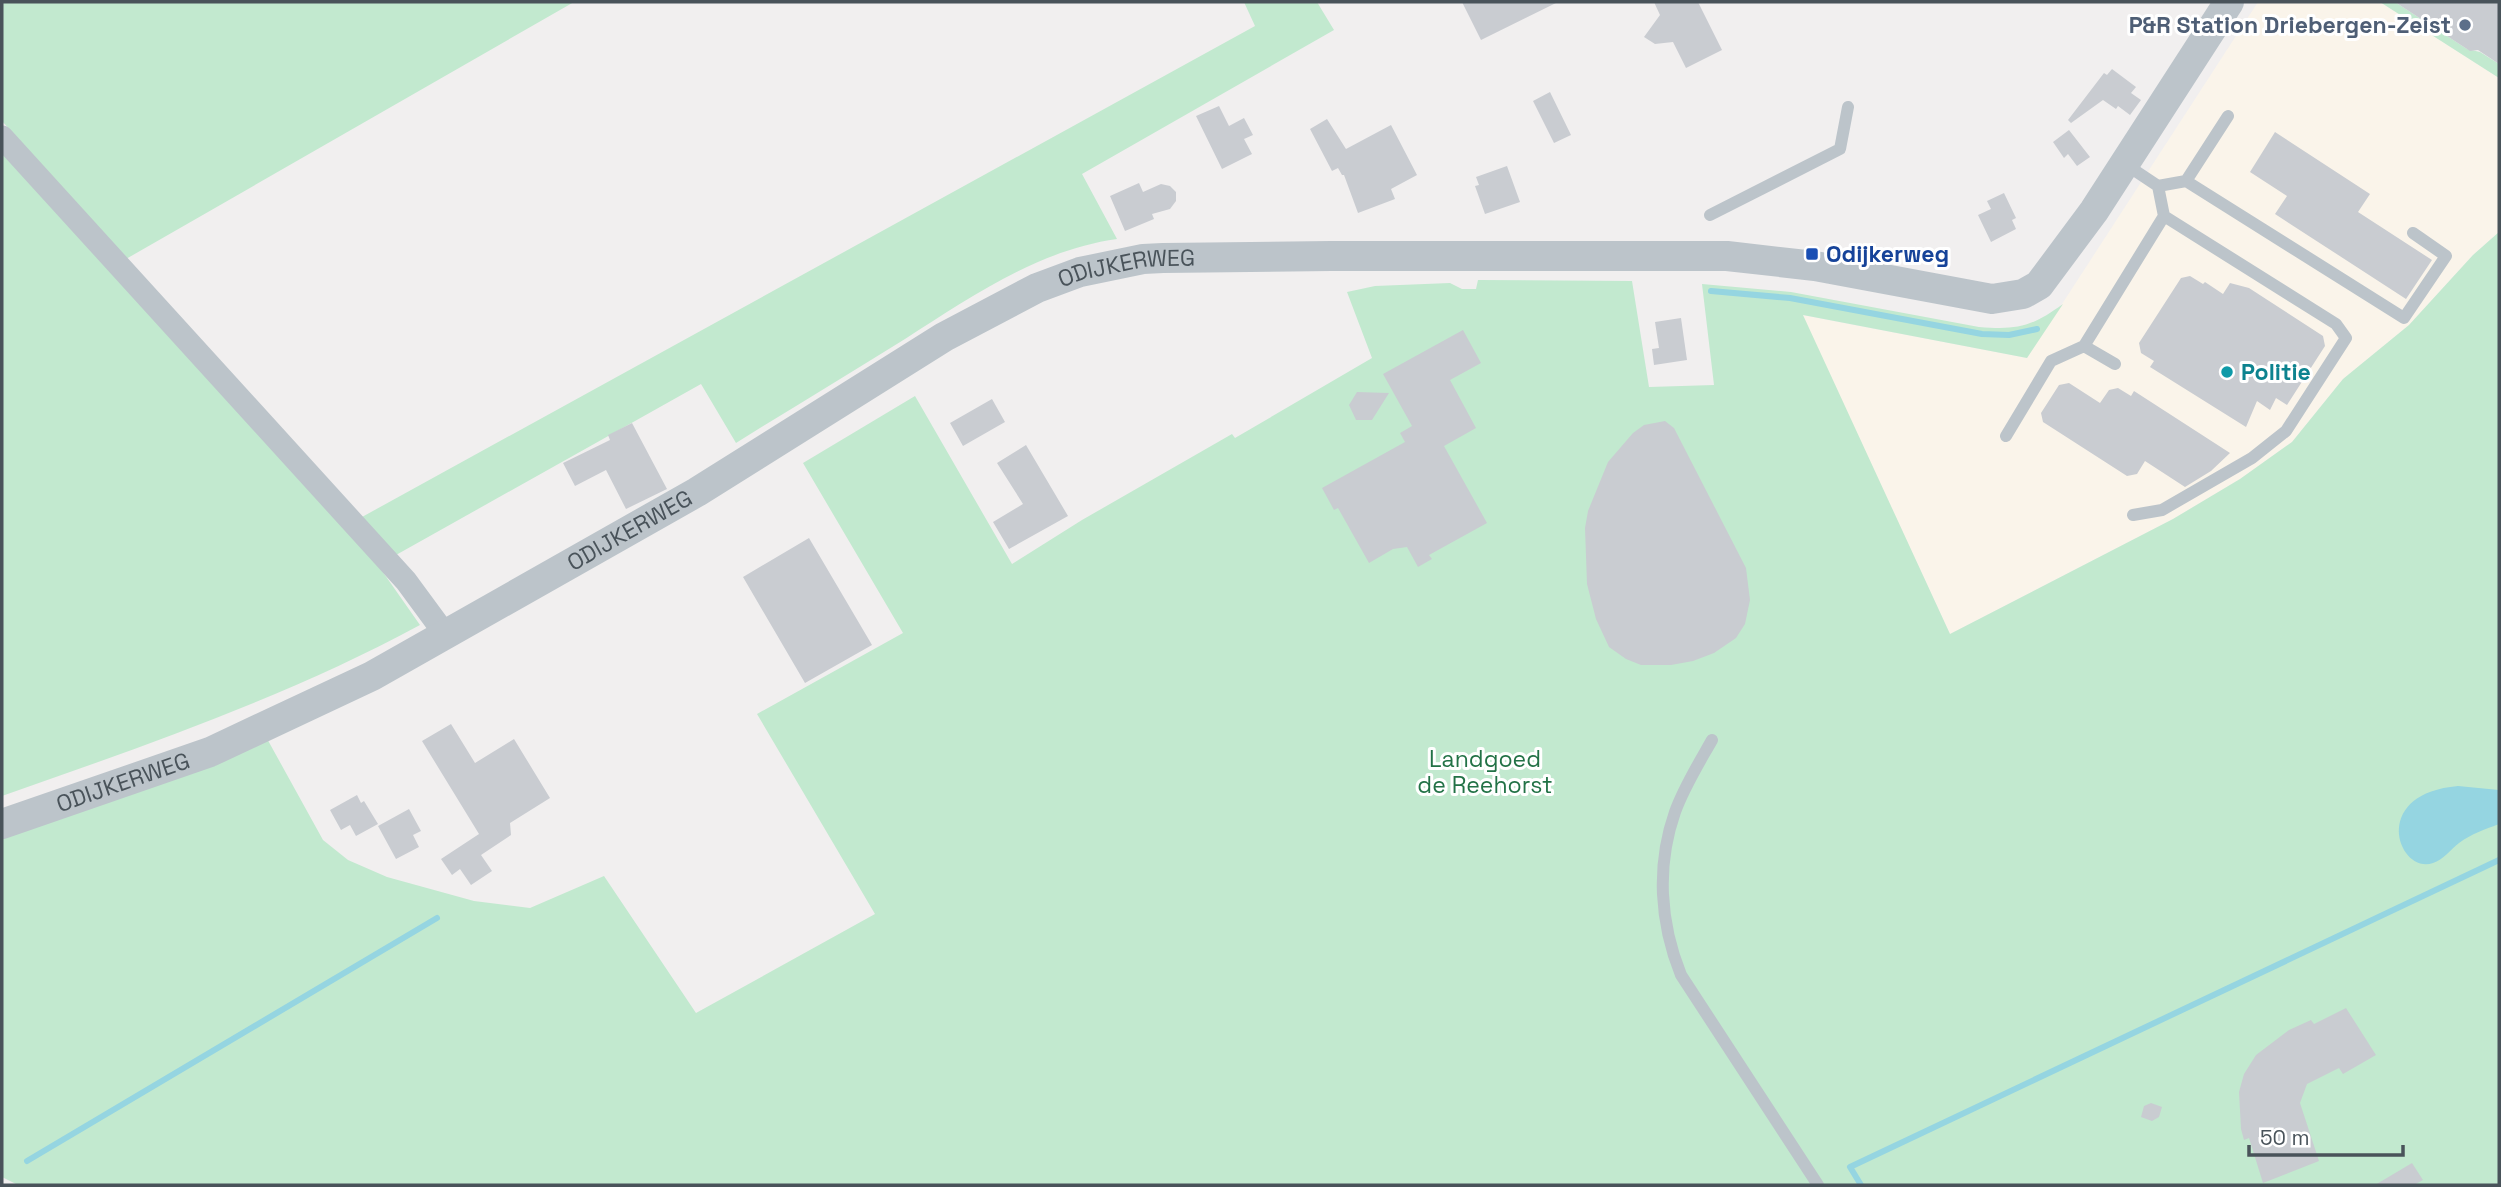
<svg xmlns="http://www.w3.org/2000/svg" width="2501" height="1187" font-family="'Space Grotesk',sans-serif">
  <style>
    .commercial { fill: #faf4ea }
    .green { fill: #c2e9cf }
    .water { fill: #95d5e1 }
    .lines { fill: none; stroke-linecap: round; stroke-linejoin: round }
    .stream { stroke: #95d5e1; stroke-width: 6 }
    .building { fill: #c9ccd1 }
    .service { stroke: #bcc4ca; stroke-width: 12 }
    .minor { stroke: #bcc4ca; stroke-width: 23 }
    .tertiary { stroke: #bcc4ca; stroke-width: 30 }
    .service-dot { fill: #5c6f8a; stroke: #fff; stroke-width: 2.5 }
    .transit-dot { fill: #1a4fb4; stroke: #fff; stroke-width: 2.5 }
    .culture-dot { fill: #0f9aa8; stroke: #fff; stroke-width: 2.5 }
    .labels { text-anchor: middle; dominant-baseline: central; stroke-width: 6; stroke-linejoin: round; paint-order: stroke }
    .service-label { font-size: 23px; font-weight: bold; fill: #4e5e75; stroke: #fff; text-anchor: end }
    .transit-label { font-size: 23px; font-weight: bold; fill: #164399; stroke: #fff; text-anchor: start }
    .street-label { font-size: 23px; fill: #49535a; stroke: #fff }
    .culture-label { font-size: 23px; font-weight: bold; fill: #0d838f; stroke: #fff; text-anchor: start }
    .park-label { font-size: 23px; fill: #227246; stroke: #fff }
  </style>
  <rect width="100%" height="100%" fill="#f1efef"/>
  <path class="commercial" d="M2258,2H2380L2499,78V232L2473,255L2409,325L2343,379L2292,442L2240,479L2173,519L1950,634L1802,315L2027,358Z"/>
  <path class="green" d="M2,2H574L126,259L2,121Z
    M1244,2H1317L1334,30L1082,174L1117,239C1038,250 971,297 905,339C849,374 792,408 736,443L701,384L396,555L362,517L1255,26Z
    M2380,2H2395L2467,49L2480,52L2499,64V78Z
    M2,151L380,568L420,625C287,697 144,746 2,796Z
    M2499,232V1185H18L2,1177V833L265,735L323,840L348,860L387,877L474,901L530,908L604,876L696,1013L875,914L757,714L903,633L803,463L915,396L1012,564L1082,520L1232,434L1235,438L1372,358L1347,292L1375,286L1450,283L1462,289H1476L1478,280L1632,281L1649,387L1714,385L1702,284L1791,292L1979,327C2018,330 2031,327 2063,304L2027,358L1803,315L1950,634L2173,519L2240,479L2292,442L2343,379L2409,325L2473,255Z"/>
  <path class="water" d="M2458,786L2499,790V824C2486,829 2471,834 2459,843C2451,849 2443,860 2433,863C2399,875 2368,794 2458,786Z"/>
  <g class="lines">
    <path class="stream" d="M1711,291L1790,298L1982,334L2009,335L2037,329
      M27,1161L437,918
      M1861,1185L1850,1167L2499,860"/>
  </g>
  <path class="building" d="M1462,2H1558L1481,40Z
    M1654,2H1698L1722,50L1686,68L1673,42L1655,44L1644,37L1660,15Z
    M2395,2H2499V64L2478,50L2470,51Z
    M2112,69L2136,87L2131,93L2141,100L2130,115L2118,106L2116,109L2103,100L2071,123L2068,120L2104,73L2107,75Z
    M1550,92L1571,135L1554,143L1533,101Z
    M1219,106L1229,126L1244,118L1253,135L1244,139L1252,154L1222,169L1196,116Z
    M1327,119L1346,149L1391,125L1417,175L1391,189L1395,199L1358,213L1344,175H1342L1338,168L1332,171L1310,129Z
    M2069,130L2090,157L2077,166L2068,154L2064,158L2053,142Z
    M2275,132L2370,194L2358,212L2432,260L2406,299L2275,214L2287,196L2250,172Z
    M1507,166L1520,202L1485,214L1475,186L1479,185L1476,177Z
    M1139,183L1143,192L1161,184L1170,186L1176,192V201L1170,209L1152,214L1154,219L1125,231L1110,196Z
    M2004,193L2016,218L2012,220L2016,229L1991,242L1978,215L1991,209L1987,201Z
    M2190,276L2203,284L2205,282L2223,294L2230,283L2249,288L2323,336L2325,346L2287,405L2276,398L2270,410L2257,401L2246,427L2150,367L2154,361L2141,353L2139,343L2181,278Z
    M1681,318L1687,360L1654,365L1652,349L1659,348L1655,322Z
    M1463,330L1481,363L1450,380L1476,428L1444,446L1487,523L1429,555L1432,559L1418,567L1407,547L1393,549L1369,563L1338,508L1334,510L1322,488L1405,442L1400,433L1412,426L1383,374Z
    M2069,383L2100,403L2109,390L2118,388L2131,396L2134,391L2230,453L2211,471L2185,487L2145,461L2137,474L2127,476L2043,422L2041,413L2059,385Z
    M1357,392L1389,393L1372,420H1356L1349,405Z
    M992,399L1005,422L963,446L950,423Z
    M1665,421L1674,428L1746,568L1750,600L1745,624L1736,638L1714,653L1693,661L1671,665H1641L1626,659L1609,647L1596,619L1587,584L1585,528L1588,511L1608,462L1633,433L1644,425Z
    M632,423L667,489L626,509L606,470L575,486L563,463L610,440L608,435Z
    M1026,445L1068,516L1009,549L993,522L1023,504L997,463Z
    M809,538L872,645L805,683L743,577Z
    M451,724L475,763L514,739L550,798L510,823L511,835L481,855L492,871L471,885L460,869L452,875L441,859L479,834L422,741Z
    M357,795L361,803L364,801L378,824L356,836L350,825L341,830L330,810Z
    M409,809L421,831L413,835L419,847L396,859L378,826Z
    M2346,1008L2376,1055L2343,1074L2339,1068L2307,1084L2300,1103L2319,1161L2263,1183L2249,1138L2244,1140L2241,1129L2239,1092L2244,1074L2256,1055L2289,1030L2311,1020L2314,1024Z
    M2151,1103L2162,1107L2159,1117L2152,1121L2141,1117L2144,1106Z
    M2412,1163L2423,1180L2414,1185H2375Z"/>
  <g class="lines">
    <path class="service" d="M2228,116L2186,181L2404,318L2446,256L2413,233
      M2125,164L2158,186
      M1710,215L1840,149L1848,107
      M2115,364L2084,346L2164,216L2158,186L2186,181
      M2006,436L2051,361L2084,346
      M2133,515L2162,510L2252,458L2286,431L2346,338L2336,324L2164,216
      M1712,740C1699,763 1684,787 1675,812C1656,866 1660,923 1681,975L1818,1185"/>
    <path class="minor" d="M2,137L406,581L445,634"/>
    <path class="tertiary" id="s1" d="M2,824L210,752L372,676L697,492L944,337L1037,288L1080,272L1143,259L1163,258L1331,256H1727L1815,266L1992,299L2023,294L2039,285L2094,211L2229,2"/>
  </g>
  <circle class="service-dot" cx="2465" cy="25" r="7"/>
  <rect class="transit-dot" x="1805" y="247" width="14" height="14" rx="3.5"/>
  <circle class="culture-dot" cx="2227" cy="372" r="7"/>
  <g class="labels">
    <g class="service-label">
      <text x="2451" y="25">P&amp;R Station Driebergen-Zeist</text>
    </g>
    <g class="transit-label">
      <text x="1826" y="254">Odijkerweg</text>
    </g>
    <g class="street-label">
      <text stroke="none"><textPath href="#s1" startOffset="1262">ODIJKERWEG</textPath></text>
      <text stroke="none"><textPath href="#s1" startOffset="695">ODIJKERWEG</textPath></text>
      <text stroke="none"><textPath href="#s1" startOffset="128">ODIJKERWEG</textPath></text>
    </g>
    <g class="culture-label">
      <text x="2241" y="372">Politie</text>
    </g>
    <g class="park-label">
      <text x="1485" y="759">Landgoed<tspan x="1485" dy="26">de Reehorst</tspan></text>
    </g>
  </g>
  <rect width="2501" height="1187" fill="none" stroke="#49535a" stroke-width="7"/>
  <path d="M2249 1145v10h154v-10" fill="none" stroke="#49535a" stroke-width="3.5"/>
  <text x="2260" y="1145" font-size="21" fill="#49535a" stroke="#ffffff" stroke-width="5" paint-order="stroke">50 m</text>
</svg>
